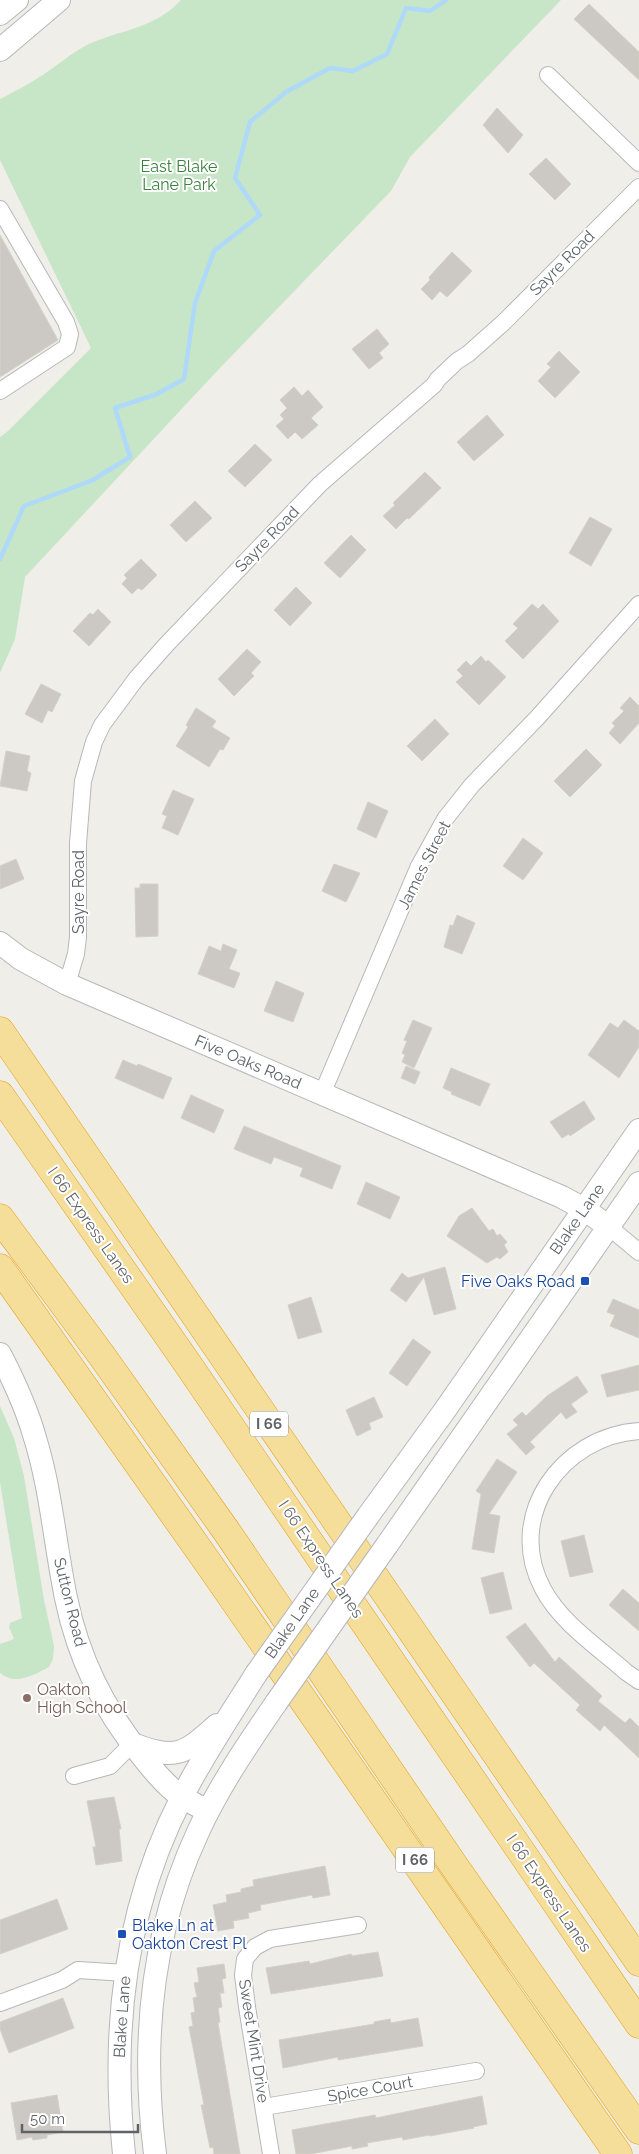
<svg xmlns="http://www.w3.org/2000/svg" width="639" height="2154" font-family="Raleway,sans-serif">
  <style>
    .green { fill: #c7e5c7 }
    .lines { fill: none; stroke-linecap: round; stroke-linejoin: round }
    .stream { stroke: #afd9f8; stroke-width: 4.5 }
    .building { fill: #ccc9c4; stroke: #d4d0c7 }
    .street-casing { stroke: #b5b8bb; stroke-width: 18 }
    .secondary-casing { stroke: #b4b7bb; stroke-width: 24 }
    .highway-casing { stroke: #e5a113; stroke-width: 29 }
    .street { stroke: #fff; stroke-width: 16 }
    .secondary { stroke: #fff; stroke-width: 22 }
    .highway { stroke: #f5dd9a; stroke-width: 28 }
    .secondary-bridge-casing { stroke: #b4b7bb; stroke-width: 24; stroke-linecap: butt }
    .secondary-bridge { stroke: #fff; stroke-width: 22 }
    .transit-dot { fill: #1a4fb4; stroke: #fff; stroke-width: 2 }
    .education-dot { fill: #8d6e63; stroke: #fff; stroke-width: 2 }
    .labels { text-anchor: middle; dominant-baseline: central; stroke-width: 4; stroke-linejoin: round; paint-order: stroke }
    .shield { fill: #fff; stroke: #8f9295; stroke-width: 1 }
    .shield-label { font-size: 15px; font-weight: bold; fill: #5f6367 }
    .park-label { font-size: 16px; fill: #3c813f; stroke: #fff }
    .street-label { font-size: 16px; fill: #5f6367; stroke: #fff }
    .transit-label { font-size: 16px; fill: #164399; stroke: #fff; text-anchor: end }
    .education-label { font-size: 16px; fill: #785e54; stroke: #fff; text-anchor: start }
  </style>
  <rect width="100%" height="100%" fill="#f0eee8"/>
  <path class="green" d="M181,0H561L410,157L391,191L218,370L25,577L15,639L0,673V437L8,431L91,348L0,160V99C16,91 33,82 47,72C60,63 71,54 85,46C120,29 153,30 181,0Z
    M0,1406L14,1438L24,1476L44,1600L54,1646L53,1659L49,1667C34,1675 15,1686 0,1673V1644L14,1639L9,1627L10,1623L22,1618L0,1482Z"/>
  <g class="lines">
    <path class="stream" d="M0,559L24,506L93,480L130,457L115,408L157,394L184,379L195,303L214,251L260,215L235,178L250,122L286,92L330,68L353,71L387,54L406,8L430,11L446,0"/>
  </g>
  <path class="building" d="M589,4L639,52V80L574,19Z
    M497,108L523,135L508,153L483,125Z
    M546,158L571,184L555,200L529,174Z
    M0,235L58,340L0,377Z
    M452,252L472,271L447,297L440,291L432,300L421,289L430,280L429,277Z
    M377,329L389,344L379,353L383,358L369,369L352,349Z
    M559,351L580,372L555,398L538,381L551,367L547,364Z
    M294,387L302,396L308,390L323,407L311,418L318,425L302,439L295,432L288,439L276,426L284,419L280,415L287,408L280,400Z
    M487,415L504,435L474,461L457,442Z
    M255,444L272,460L245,487L228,471Z
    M425,472L441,488L409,519L407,518L396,529L383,516L395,505L393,503Z
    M195,501L212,518L186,542L170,525Z
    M590,517L612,529L591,566L569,553Z
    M351,535L366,550L340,578L324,563Z
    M141,559L157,575L142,590L138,588L132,594L122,584L127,578L124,575Z
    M296,587L312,603L290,626L274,610Z
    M532,604L538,609L543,604L559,621L523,659L505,641L518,628L513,624Z
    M98,609L111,622L89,646L73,631L90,613L93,615Z
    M247,649L261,662L251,673L254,676L234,696L218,679Z
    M481,656L486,662L488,660L506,677L479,705L456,682L463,676L457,670L466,661L471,666Z
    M41,684L61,694L52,712L48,710L42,723L25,714Z
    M630,697L639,706V723L620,744L609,733L615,726L612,723L624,711L620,708Z
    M196,708L216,721L212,727L230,738L223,750L220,749L209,767L176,746L188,727L186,725Z
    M435,719L449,734L422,761L407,746Z
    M586,749L602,765L570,797L554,781Z
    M6,751L30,756L27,771L31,773L27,791L0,786Z
    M173,790L194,799L178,835L162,828L167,816L162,814Z
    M368,802L388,811L376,838L357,829Z
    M523,838L543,853L523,880L503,866Z
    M16,859L24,879L0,889V866Z
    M334,864L360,873L346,902L322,891Z
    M140,884H158V936L136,937L135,888H140Z
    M457,915L475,923L462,954L444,947L450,925L453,926Z
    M223,944L237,950L229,969L240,973L234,988L198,974L209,946L221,951Z
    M276,981L304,993L293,1022L264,1011Z
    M413,1020L432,1028L414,1068L402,1062L405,1055L402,1053L407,1041L404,1040Z
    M624,1020L639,1031V1047L619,1078L588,1055L610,1023L618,1028Z
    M123,1060L137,1066L138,1064L172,1078L163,1099L115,1078Z
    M406,1066L420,1072L415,1084L401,1078Z
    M451,1068L490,1084L480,1106L451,1094L452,1092L443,1088Z
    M191,1095L224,1110L214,1133L181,1118Z
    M584,1101L595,1119L570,1136L569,1134L562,1138L550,1122Z
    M244,1126L341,1166L332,1189L300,1176L303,1168L274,1157L271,1164L234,1149Z
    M366,1182L400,1197L390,1219L357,1204Z
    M472,1208L489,1231L493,1229L497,1236L500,1234L507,1242L504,1245L508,1252L500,1259L497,1257L487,1263L447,1236L459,1216Z
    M445,1267L456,1309L434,1315L424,1277L406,1302L390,1290L402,1273L408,1278Z
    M311,1297L322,1332L298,1339L288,1305Z
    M613,1299L639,1310V1338L610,1326L615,1315L607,1312Z
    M413,1339L431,1352L407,1386L389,1373Z
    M639,1365V1390L607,1397L601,1375Z
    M577,1376L588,1392L571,1404L577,1412L566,1419L561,1412L530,1442L535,1447L526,1455L507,1434L518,1425L513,1420L522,1412L526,1416L547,1396Z
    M374,1397L383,1417L369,1423L371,1429L357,1436L346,1410Z
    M497,1459L517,1472L489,1514L500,1516L494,1553L472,1549L481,1494L476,1491Z
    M584,1535L593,1572L570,1577L561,1541Z
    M503,1572L512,1609L490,1614L481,1578Z
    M623,1589L639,1603V1631L609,1605Z
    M525,1623L555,1662L559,1657L602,1696L598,1701L625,1723L630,1718L639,1727V1758L604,1725L600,1731L576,1710L580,1705L534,1663L530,1667L506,1637Z
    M114,1797L121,1829H119L122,1861L96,1865L93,1847H96L87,1801Z
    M325,1866L330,1895L313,1898L312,1895L260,1905L261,1910L248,1913L249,1918L233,1921L234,1928L218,1931L213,1905L227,1902L226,1895L241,1892V1889L254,1886L253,1880Z
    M57,1899L68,1929L0,1954V1920Z
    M378,1952L383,1976L271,1994L266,1968L309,1961L310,1964L351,1954L352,1956Z
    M224,1964L226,1978L222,1979L224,1993H220L222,2007L218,2008L220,2022L218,2023L240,2154H214L213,2147L210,2148L201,2105H204L189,2027L193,2026L191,2013L195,2012L193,1998L197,1997L194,1983L199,1982L197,1968Z
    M63,1998L74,2028L9,2053L0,2029V2022Z
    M418,2018L423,2046L338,2060V2057L283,2068L279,2040L374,2024V2022L390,2019L391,2023Z
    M57,2095L63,2132L47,2135V2138L33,2140L32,2137L17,2140L11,2103Z
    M482,2096L487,2124L473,2127L474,2128L430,2136L429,2135L403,2140L402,2137L367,2143L368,2146L352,2149V2146L311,2154H296L292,2130L375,2115L376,2118Z"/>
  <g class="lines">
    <defs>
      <path id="street" d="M548,75L639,163
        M0,209L66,322L70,334L67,347L0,391
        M67,984L76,954L78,937V843L83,781L94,742L102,725L136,679L166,645L320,484L434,385L438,379L457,361L468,354L503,323L639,187
        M322,1094L419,866L445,819L472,785L537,718L639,604
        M609,1227L639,1252
        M639,1431C562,1436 504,1516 543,1589C561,1623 598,1647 626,1672L639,1681
        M74,1776L110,1766L132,1744
        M0,2003L62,1980L78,1970L125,1973
        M264,2107L476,2071
        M271,2154L247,2007L243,1975L245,1959L255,1947L270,1939L358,1925"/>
      <path id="secondary" d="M0,14L17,0
        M0,50L59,0
        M0,943L21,959L67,984L562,1197L584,1209L609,1227
        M0,1354C14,1381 27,1409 35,1438C51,1489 55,1545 66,1598C78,1657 104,1710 142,1756C154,1771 166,1786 182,1797C190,1802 200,1807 208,1811
        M368,1516L445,1410L639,1130
        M387,1545L639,1183
        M133,1744C175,1761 185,1754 217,1725
        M124,2154C111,2030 124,1909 182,1797C204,1754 231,1714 256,1674
        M155,2154C141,2043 150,1935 198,1832C219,1786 248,1744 276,1703"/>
      <path id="highway" d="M0,1031L639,1962
        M0,1095L185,1360L639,2024
        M0,1218L102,1356L227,1532L455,1867L639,2130
        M0,1268L211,1567L618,2154"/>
    </defs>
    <use href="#street" class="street-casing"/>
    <use href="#secondary" class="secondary-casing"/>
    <use href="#highway" class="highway-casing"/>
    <use href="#street" class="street"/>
    <use href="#secondary" class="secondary"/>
    <use href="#highway" class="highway"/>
    <defs>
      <path id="secondary-bridge" d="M256,1674L368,1516
        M276,1703L387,1545"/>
    </defs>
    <use href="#secondary-bridge" class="secondary-bridge-casing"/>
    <use href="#secondary-bridge" class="secondary-bridge"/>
  </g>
  <g class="transit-dot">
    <rect x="580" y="1276" width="10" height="10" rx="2.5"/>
    <rect x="117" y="1929" width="10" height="10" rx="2.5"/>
  </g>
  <circle class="education-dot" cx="27" cy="1698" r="5"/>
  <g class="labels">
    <g class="shield">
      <rect x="250" y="1411.5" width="38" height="25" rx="4"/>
      <rect x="396" y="1847.5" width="38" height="25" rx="4"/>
    </g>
    <g class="shield-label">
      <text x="269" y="1424">I 66</text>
      <text x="415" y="1860">I 66</text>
    </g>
    <g class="park-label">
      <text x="179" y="166">East Blake<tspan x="179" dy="18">Lane Park</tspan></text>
    </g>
    <g class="street-label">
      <text transform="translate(562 263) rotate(-45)">Sayre Road</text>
      <text transform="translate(267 539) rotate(-46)">Sayre Road</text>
      <text transform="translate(424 865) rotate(-63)">James Street</text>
      <text transform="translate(78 892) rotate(-90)">Sayre Road</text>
      <text transform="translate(248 1062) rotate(23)">Five Oaks Road</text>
      <text transform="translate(577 1219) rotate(-55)">Blake Lane</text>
      <text transform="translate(91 1225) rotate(55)">I 66 Express Lanes</text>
      <text transform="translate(321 1559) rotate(56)">I 66 Express Lanes</text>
      <text transform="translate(70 1602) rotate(76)">Sutton Road</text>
      <text transform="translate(292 1623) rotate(-55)">Blake Lane</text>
      <text transform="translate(549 1893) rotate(56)">I 66 Express Lanes</text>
      <text transform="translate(122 2017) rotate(-86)">Blake Lane</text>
      <text transform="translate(254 2041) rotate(81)">Sweet Mint Drive</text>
      <text transform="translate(370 2089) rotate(-10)">Spice Court</text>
    </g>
    <g class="transit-label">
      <text x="575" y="1281">Five Oaks Road</text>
      <text x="132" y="1925" text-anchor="start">Blake Ln at<tspan x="132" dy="18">Oakton Crest Pl</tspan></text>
    </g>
    <g class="education-label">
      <text x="37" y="1689">Oakton<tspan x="37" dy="18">High School</tspan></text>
    </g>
  </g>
  <path d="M22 2124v8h116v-8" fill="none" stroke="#5f6367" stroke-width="2.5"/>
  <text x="30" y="2124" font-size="15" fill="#5f6367" stroke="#ffffff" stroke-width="4" paint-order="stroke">50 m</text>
</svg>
